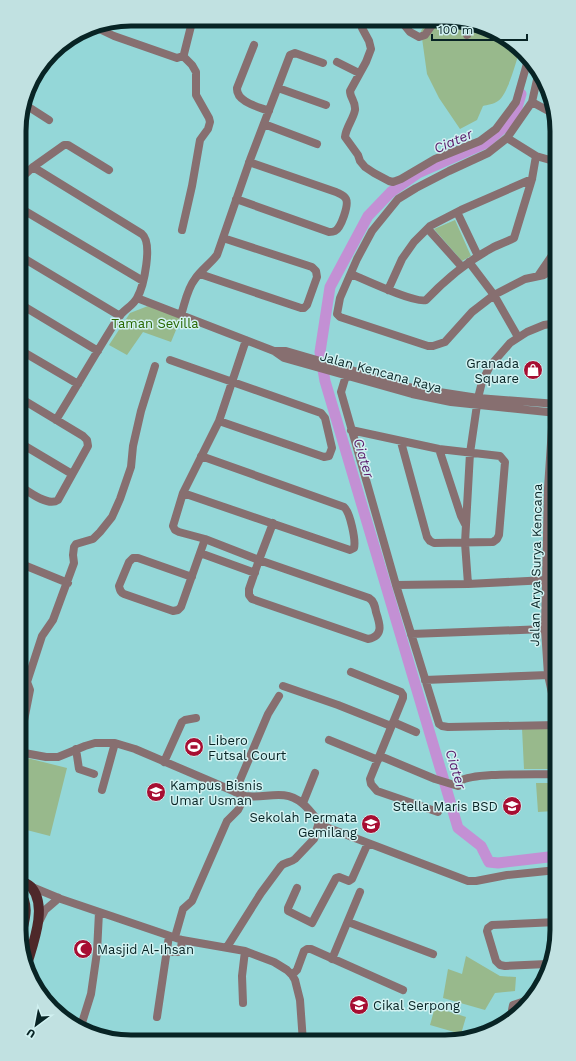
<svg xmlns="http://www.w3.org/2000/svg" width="576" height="1061" font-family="'Work Sans',sans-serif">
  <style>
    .green { fill: #98b98c }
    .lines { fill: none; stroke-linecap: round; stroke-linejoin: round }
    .river { stroke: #c390d4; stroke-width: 11 }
    .minor { stroke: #876f70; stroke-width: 8 }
    .major { stroke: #4e282a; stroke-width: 10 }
    .labels { text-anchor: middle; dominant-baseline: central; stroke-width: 3; stroke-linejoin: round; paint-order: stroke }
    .park-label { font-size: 13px; fill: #286700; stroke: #d1f1f1 }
    .poi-label { font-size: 13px; fill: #082425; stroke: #d1f1f1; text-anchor: start }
    .street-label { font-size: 13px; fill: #082425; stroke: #d1f1f1 }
    .water-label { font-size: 14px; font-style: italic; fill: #591a6b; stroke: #d1f1f1 }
    .rim { fill: none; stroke: #082425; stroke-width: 5 }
  </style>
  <rect width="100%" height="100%" fill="#94d7d8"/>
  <path class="green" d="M428,21H467L519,47L520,49C516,62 508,94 498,101C494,104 487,105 483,106L477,120L460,129L439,98L427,74L421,31Z
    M455,220L471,256L462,261L434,229Z
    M148,306L181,318L171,342L143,332L127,355L109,345L130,313Z
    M522,728L556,729L557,769H524Z
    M19,756L67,768L50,836L19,828Z
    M536,783H552L554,811L538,812Z
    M466,956L500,976L516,977L515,991L495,993L485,1010L443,998L448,969L462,974Z
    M435,1007L466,1017L461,1034L430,1025Z"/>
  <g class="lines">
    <path class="river" d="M521,94L514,118L486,143L418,173L391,192L368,216L330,287L320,352L325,381L458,828L481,846L489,862L498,863L557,856"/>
    <path class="minor" d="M361,20L362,28L369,41L371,49L366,62L350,91C350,98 356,102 355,110C353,120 346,127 345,137L358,155L360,161L365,167L374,173L389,181L393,182L401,179L435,159L480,141L496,129L516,102L528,60
      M401,21L410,32L419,37L425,35L435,21
      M463,21L467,35
      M93,26L114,36L177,58L183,56L184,54L191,26L183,19
      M254,45L237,88C236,102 259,107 269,111
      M337,62L359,73
      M538,75L532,102L507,138L488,153L449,171L416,188L398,199L372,231L357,259L340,298L337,314L340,317L428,346H433L445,342L472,312L494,295L525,279L544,275L550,271L557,241
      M278,88L326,105
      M532,102L554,114
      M24,104L49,120
      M264,124L317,144
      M507,138L536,156L557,162
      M33,167L142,234C153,243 144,286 137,298C133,306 123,310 118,318C97,351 77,386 56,420
      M20,179L33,167L64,145H68L109,170
      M236,199L329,232C331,232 333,232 335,231C341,228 349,205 346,199C344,195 340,194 336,192L249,162
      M20,208L143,281
      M457,212L478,256
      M428,229L462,267
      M182,230L192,186L200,140L208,129L210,122L209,118L196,95V72L192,65L183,56
      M20,256L120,316
      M469,262L494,295L518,337
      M200,274L301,308H304L307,305L317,277L316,271L312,267L223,238
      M351,274C363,279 416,304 426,300C446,279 466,262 492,248C499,244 507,242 514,238L532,179L536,156
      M538,276L553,254
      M388,290L402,259L414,242L430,226L461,210L532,179
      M137,298L274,351L284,358L412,394L451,402L557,413
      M20,304L98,351
      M181,315C185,303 187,289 195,279C201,270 210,264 217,255L250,160L290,55L295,53L323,63
      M246,340L219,421L183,493L173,526L175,530L179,532L205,539L259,560L273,523
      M20,350L78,384
      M274,351H286L413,388L478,398L557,404
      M170,360L321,413L325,418L332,448L329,456L324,457L219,421
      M348,369L341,392L396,585L439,724L442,726L448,727L557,725
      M351,430L439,449L500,456L505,462L499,535L497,539L493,542L434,543L430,541L427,537L401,442
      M20,443L72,474
      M439,449L461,516L465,524
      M20,486C29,492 48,507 58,500L88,446L87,440L83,436L20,398
      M183,493L350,550L354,548C356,540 350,512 344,507L201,456
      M200,553L255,573
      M259,560L369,598C374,601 375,606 376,612C380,624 384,636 368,639L252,599L249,595V589Z
      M19,563L68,583
      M192,577L138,558H133L129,562L119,586C120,590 120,592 124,594L173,611L178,610L181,607L205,539
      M468,584L465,543L470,453L478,398L482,382L490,366L510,343L527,332L544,325L557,323
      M396,585L468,584L547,580
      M411,634L545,629H557
      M557,655L555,629L557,531
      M351,672L401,692L403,695V698L370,779L371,784L377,791L438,812
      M19,679L27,682L42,636L53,620L74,563L73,555L74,547L76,544L93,539L100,532L112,517L120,499L131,467L133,446L141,411L155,366
      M425,680L548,675
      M283,686L338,705L391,726
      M557,716L548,675L545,629L548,488L553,413L554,404L557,396
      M393,722L416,732
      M329,740L378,760
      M19,746L30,690L27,682
      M76,749L79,769L94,774
      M19,752L46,757H58L85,746L95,743H115L135,749L245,796C266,799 283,788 302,803C311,810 316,821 326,827L468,881H476L507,875L557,870
      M380,756L435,779L458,786L460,781C475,772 536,775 557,774
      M164,762L182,722L185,720L196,718
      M102,790L115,743
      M235,792L268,714L279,696
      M303,803L315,773
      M32,887L61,899L182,940L245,951L274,962L287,970L292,975L295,980L300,1000L303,1042
      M297,888L288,908V911L312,923L336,878L339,877L349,881L352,879L368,843
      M39,922L45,910L59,898
      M348,922L433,954
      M175,937L183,909L192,901L227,821L238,810L245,796
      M227,947L261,893L281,866C285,862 290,863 295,859L314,839L319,822
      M166,952H178L181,948L182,940
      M332,959L360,892
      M547,964L505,966L500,965L496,961L487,931L488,928L492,925L557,922
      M292,975L297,970L304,951L307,949H311L403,990
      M243,1003L242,976L245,951
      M513,1013L512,1010L513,1005L534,998
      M157,1017L169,936
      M81,1026L91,994L97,952L99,912"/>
    <path class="major" d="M19,880C23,882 29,884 32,888C48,908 32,946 26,968
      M19,891C31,907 24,921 20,939"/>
  </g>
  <defs>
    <symbol id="shop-disc" viewBox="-11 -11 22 22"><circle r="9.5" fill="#a70e32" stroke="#d1f1f1"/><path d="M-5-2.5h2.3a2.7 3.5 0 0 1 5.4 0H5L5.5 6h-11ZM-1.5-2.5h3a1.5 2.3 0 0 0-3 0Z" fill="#fff"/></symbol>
    <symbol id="stadium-disc" viewBox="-11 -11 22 22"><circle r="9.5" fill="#a70e32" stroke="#d1f1f1"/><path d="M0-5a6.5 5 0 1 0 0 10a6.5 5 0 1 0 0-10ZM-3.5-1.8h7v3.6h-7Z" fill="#fff"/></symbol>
    <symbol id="university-disc" viewBox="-11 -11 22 22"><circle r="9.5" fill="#a70e32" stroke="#d1f1f1"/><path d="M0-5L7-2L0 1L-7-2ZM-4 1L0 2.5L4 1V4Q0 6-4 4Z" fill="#fff"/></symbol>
    <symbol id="school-disc" viewBox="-11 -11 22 22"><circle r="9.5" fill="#a70e32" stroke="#d1f1f1"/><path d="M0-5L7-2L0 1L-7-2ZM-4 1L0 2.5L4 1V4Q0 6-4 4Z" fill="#fff"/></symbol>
    <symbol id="mosque-disc" viewBox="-11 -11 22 22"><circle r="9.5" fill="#a70e32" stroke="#d1f1f1"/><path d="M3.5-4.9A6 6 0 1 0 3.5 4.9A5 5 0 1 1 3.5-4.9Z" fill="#fff"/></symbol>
  </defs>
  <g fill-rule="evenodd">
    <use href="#shop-disc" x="522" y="359" width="22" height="22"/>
    <use href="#stadium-disc" x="183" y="736" width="22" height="22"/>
    <use href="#university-disc" x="145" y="781" width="22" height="22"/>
    <use href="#school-disc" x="501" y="795" width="22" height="22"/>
    <use href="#school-disc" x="360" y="813" width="22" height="22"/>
    <use href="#mosque-disc" x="72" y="938" width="22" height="22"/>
    <use href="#school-disc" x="348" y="994" width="22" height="22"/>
  </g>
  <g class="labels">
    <g class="park-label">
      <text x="155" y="323">Taman Sevilla</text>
    </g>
    <g class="poi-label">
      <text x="519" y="363" text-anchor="end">Granada<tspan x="519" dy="15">Square</tspan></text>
      <text x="208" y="740">Libero<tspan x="208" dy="15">Futsal Court</tspan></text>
      <text x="170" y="785">Kampus Bisnis<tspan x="170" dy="15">Umar Usman</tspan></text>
      <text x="498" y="806" text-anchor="end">Stella Maris BSD</text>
      <text x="357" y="817" text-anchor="end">Sekolah Permata<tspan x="357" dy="15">Gemilang</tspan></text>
      <text x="97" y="949">Masjid Al-Ihsan</text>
      <text x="373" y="1005">Cikal Serpong</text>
    </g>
    <g class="street-label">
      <text transform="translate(381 372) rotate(15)">Jalan Kencana Raya</text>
      <text transform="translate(536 565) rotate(-89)">Jalan Arya Surya Kencana</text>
    </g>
    <g class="water-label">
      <text transform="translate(453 141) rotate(-24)">Ciater</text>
      <text transform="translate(364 458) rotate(73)">Ciater</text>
      <text transform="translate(456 769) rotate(73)">Ciater</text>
    </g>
  </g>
  <path d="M0 0H576V1061H0ZM131 26H445A105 105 0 0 1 550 131V930A105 105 0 0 1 445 1035H131A105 105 0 0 1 26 930V131A105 105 0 0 1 131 26Z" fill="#c1e1e1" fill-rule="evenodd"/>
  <path class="rim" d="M131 26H445A105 105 0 0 1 550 131V930A105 105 0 0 1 445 1035H131A105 105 0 0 1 26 930V131A105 105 0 0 1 131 26Z"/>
  <g transform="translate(36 1025) rotate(212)" stroke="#d1f1f1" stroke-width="3" paint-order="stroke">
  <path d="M0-3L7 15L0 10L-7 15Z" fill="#082425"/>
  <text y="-6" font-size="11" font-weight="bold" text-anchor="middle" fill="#082425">U</text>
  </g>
  <path d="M432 34v6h95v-6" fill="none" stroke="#082425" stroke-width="2"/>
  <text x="438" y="34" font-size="12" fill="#082425" stroke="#d1f1f1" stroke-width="3" paint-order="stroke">100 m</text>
</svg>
